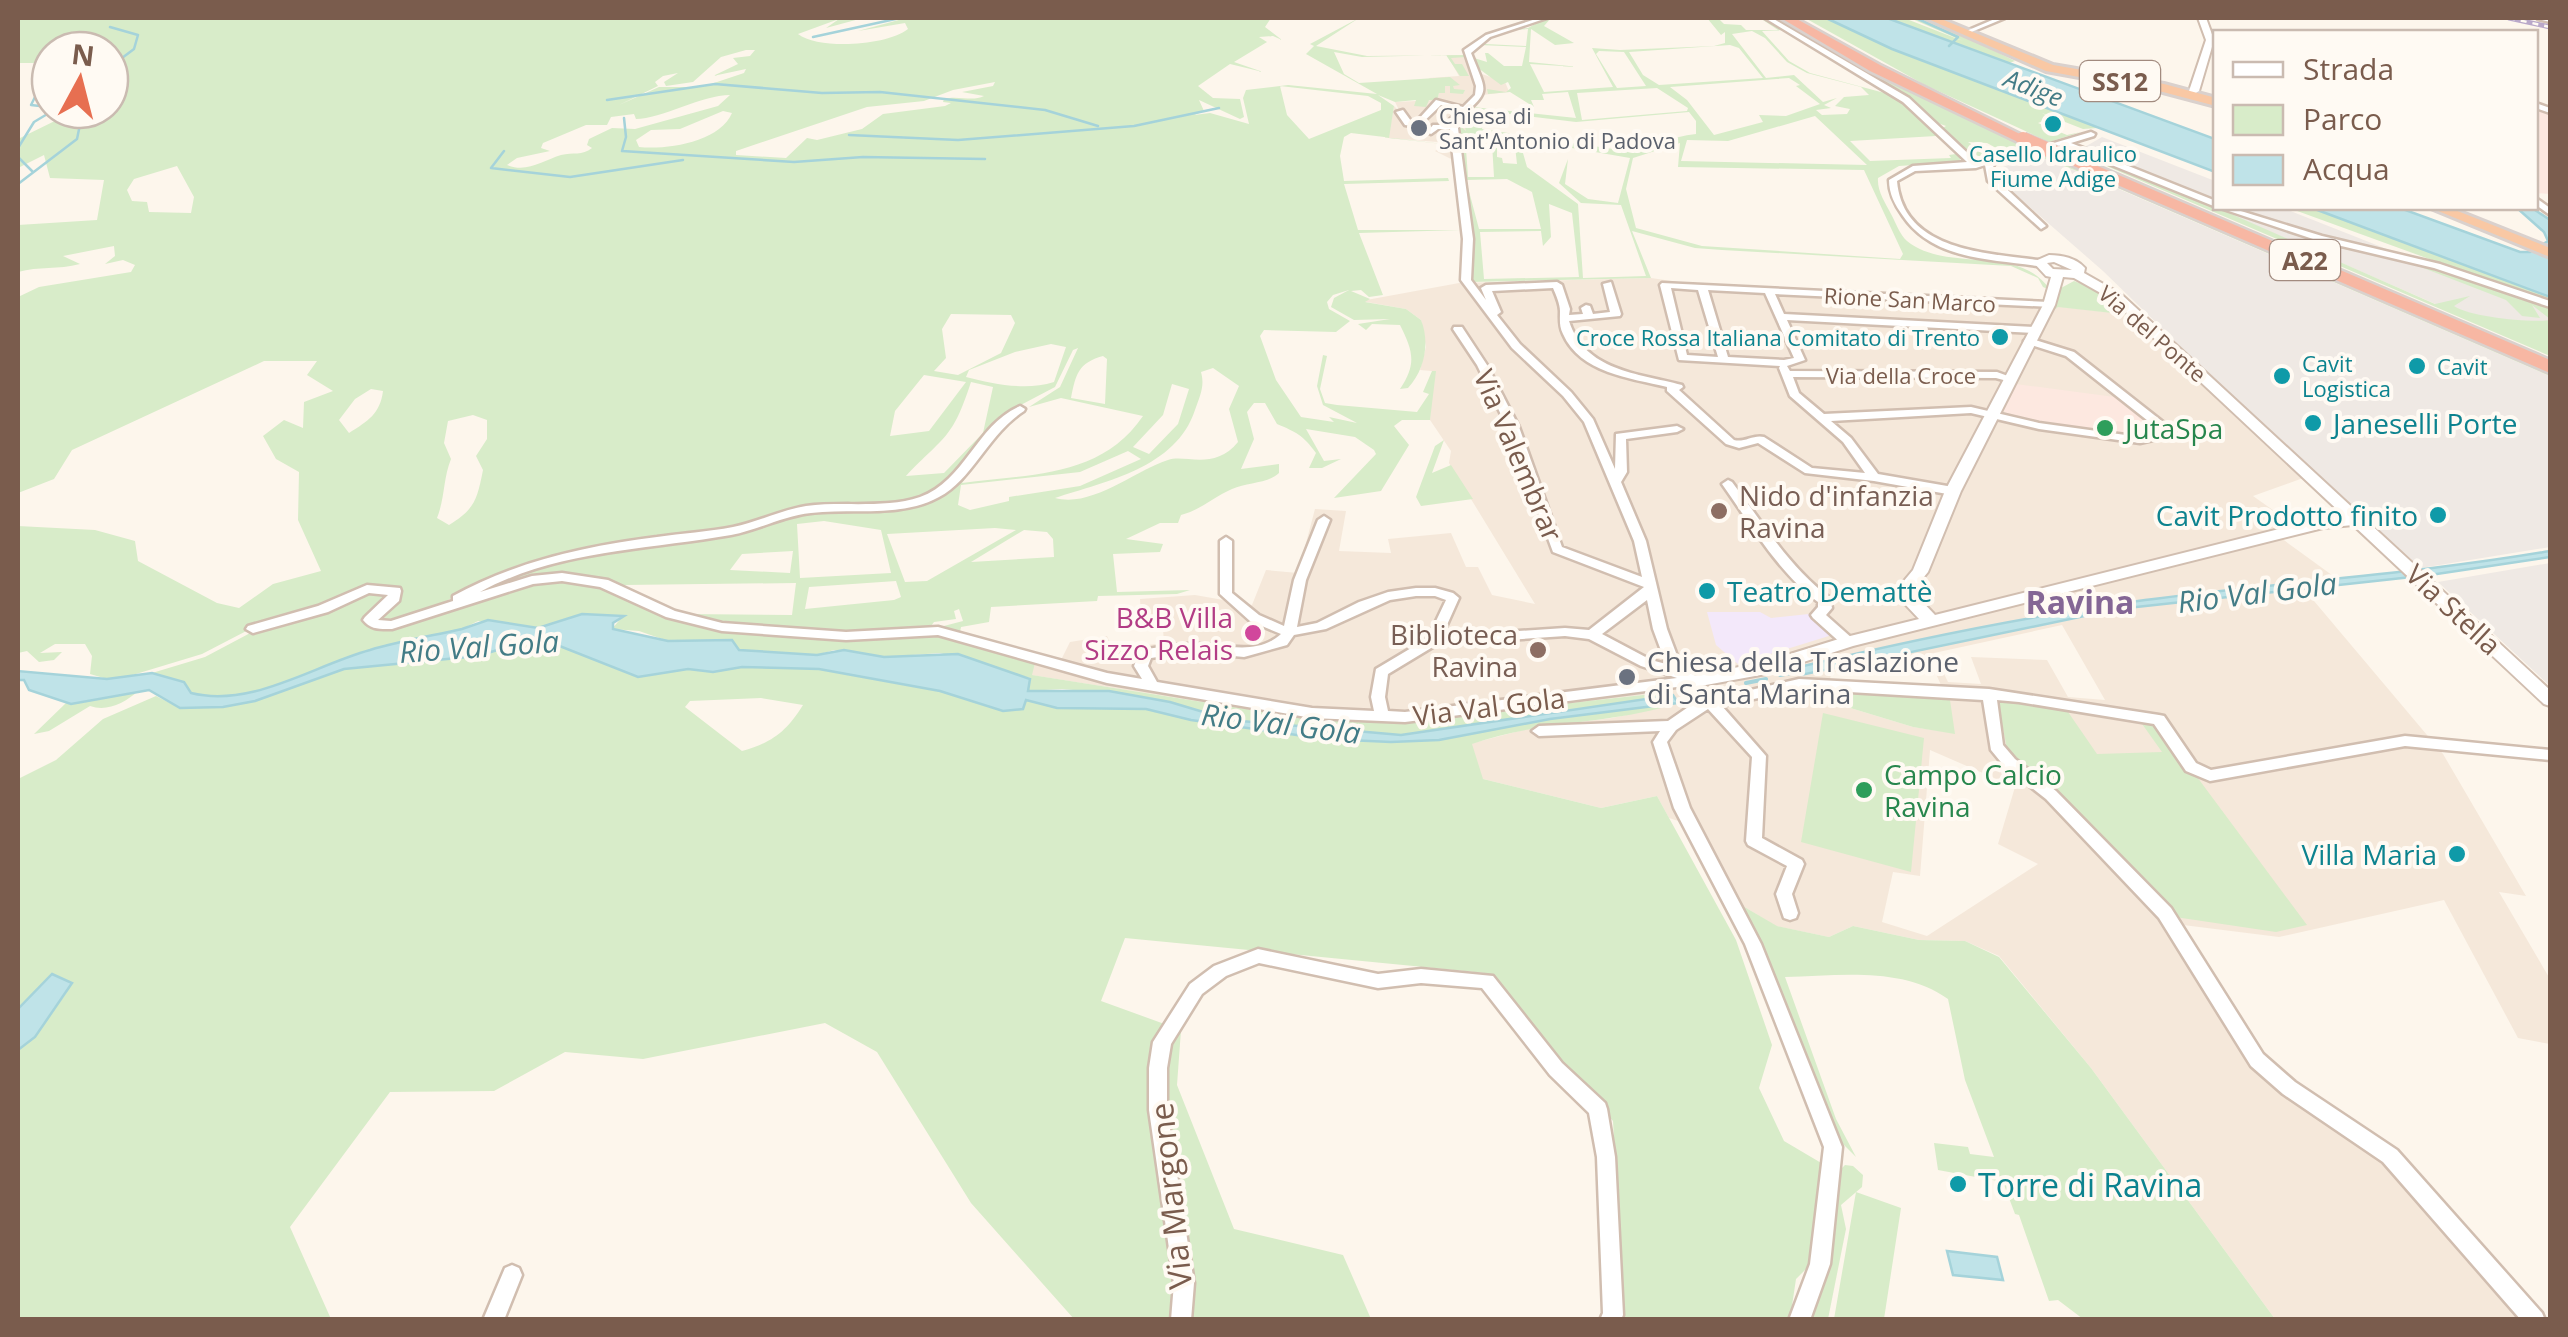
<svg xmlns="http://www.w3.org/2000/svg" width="2568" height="1337" font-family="'Open Sans',sans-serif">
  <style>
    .residential { fill: #f5e8da; fill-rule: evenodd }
    .commercial { fill: #fde8e0 }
    .industrial { fill: #efe9e4 }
    .education { fill: #f3e8fa }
    .green { fill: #d8ecc9; fill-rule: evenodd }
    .water { fill: #bfe3e8; stroke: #a5d3da; stroke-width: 2.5 }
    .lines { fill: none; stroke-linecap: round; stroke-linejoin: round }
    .stream-far1 { stroke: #a5d3da; stroke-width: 2.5 }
    .stream { stroke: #a5d3da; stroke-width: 4 }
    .minor-casing { stroke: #d1beb0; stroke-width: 5 }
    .tertiary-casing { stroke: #d1beb0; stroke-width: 4 }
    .trunk-casing { stroke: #dad1cd; stroke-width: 6 }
    .motorway-casing { stroke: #dad1cd; stroke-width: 5 }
    .minor { fill: #fff; fill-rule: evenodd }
    .tertiary { fill: #fff; fill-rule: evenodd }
    .trunk { fill: #f9c8a4; fill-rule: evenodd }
    .motorway { fill: #f7b7a3; fill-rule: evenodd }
    .rail-casing { stroke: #b9a8c9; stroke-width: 5 }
    .rail { stroke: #fffaf3; stroke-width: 2.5; stroke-dasharray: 6; stroke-linecap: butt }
    .motorway-bridge-casing { stroke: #dad1cd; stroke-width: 16; stroke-linecap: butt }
    .motorway-bridge { stroke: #f7b7a3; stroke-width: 14 }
    .culture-dot { fill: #0f9aa8; stroke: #fffaf3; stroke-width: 4 }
    .worship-dot { fill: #6b7280; stroke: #fffaf3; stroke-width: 4 }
    .leisure-dot { fill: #2e9e5b; stroke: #fffaf3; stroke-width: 4 }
    .education-dot { fill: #8d6e63; stroke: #fffaf3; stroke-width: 4 }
    .hotel-dot { fill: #d1479c; stroke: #fffaf3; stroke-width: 4 }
    .labels { text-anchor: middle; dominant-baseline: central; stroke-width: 8; stroke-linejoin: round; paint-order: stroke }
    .far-worship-label { font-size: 22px; fill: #5b616d; stroke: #fffaf3; text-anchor: start }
    .far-culture-label { font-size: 22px; fill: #0d838f; stroke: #fffaf3; text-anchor: start }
    .far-street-label { font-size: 22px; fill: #7a5c4d; stroke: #fffaf3 }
    .shield { fill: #fffaf3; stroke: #a28b7f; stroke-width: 2.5 }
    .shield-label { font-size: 25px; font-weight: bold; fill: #7a5c4d }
    .far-water-label { font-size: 25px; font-style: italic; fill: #437c86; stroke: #fffaf3 }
    .culture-label { font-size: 28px; fill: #0d838f; stroke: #fffaf3; text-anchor: start }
    .leisure-label { font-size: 28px; fill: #27864d; stroke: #fffaf3; text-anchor: start }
    .street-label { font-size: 28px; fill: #7a5c4d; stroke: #fffaf3 }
    .education-label { font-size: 28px; fill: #785e54; stroke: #fffaf3; text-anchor: start }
    .hotel-label { font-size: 28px; fill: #b23c85; stroke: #fffaf3; text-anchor: end }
    .worship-label { font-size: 28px; fill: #5b616d; stroke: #fffaf3; text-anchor: start }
    .water-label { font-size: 30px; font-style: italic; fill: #437c86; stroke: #fffaf3 }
    .quarter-label { font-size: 32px; font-weight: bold; fill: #846695; stroke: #fffaf3 }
    .near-culture-label { font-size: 32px; fill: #0d838f; stroke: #fffaf3; text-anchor: start }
    .near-street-label { font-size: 32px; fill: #7a5c4d; stroke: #fffaf3 }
  </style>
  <rect width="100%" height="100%" fill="#fdf6ec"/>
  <path class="residential" d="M1447,55H1466L1476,72L1505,82L1508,89V92L1482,95L1460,115L1467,132L1463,131L1462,166H1452L1451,159L1435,151L1450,143L1388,138L1394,106L1400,112L1395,102L1437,100L1439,93L1429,78L1459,76Z
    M1651,278L1713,287L2029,303L2133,315L2306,477L2253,496L2304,532L2281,538L2336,578L2298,582L2443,754L2526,896L2499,892L2550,979V1044L2518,1038L2444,900L2279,937L2183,925L2265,1065L2408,1161L2540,1319H2275L2091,1068L1999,956L1965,941L1919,940L1853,926L1829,937L1776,926L1741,905L1697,827L1669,818L1657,796L1601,808L1483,779L1431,754L1531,728L1612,718L1669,706L1677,702L1673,695L1661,693L1397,722L1297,717L1031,675L1036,659L1061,660L1070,642L1107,636L1113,649L1164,643L1163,629L1142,631L1140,599L1195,595L1252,605L1266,570L1298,573L1315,509L1346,511L1339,551L1391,553L1388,539L1451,533L1466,567H1478L1492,595L1535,604L1449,463L1451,451L1430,420L1432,371L1420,370L1426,347L1421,320L1406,309L1361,301L1459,283ZM2062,625L2105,700L2068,697L2047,660L1971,657L1981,684L1948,682L1934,653ZM1882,663L1932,665L1941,685L1830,680L1831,673ZM1823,692L1906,694L1955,733L1913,727L1824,700ZM1930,750L2015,787L1998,844L2038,864L1927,936L1882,922L1893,872L1920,876Z"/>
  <path class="commercial" d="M2536,109L2550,114V194L2536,193Z
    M2016,384L2122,398L2164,433L2138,437L2039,423L2006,413L2003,410Z"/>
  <path class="industrial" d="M2102,137L2215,181V203L2083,148Z
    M2029,158L2046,159L2098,180L2550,376V547L2421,568L2239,403L2103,271L1999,180L2000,168Z
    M2222,208L2278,225L2227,208H2283L2422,263L2550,305V354L2218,209Z
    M2550,563V686L2438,582Z"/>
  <path class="education" d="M1707,612H1760L1771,618L1809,614L1832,635L1738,664L1716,645Z"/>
  <path class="green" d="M18,18H863L826,28L839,19L798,34C819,50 886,46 908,29L905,23L858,31L906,18H1271L1265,27L1282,40L1273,36L1259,37L1267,42L1234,62L1263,72L1230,64L1198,86L1213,98L1240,99L1244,117L1240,119L1199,100L1204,111L1194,115L1210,113L1249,124L1243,98L1246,90L1288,85L1377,94L1306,54L1314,46L1310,44L1359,18L1316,46L1367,56L1466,55V57L1451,58L1455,64H1462L1469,76H1460L1446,55L1362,57L1334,52L1344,74L1359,83L1450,77L1460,85L1453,86L1454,89L1465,90L1463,94L1450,93V86H1445V93H1439L1437,101L1429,100L1426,107L1414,106L1416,100L1395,102L1378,95L1394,106L1389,138L1451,145L1351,133L1344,137L1340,156L1344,181L1448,178L1449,181L1344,184L1358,230H1461L1359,233L1383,295L1369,297L1361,290L1351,291L1370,299L1365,302L1406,309L1421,320C1430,342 1425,370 1408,388L1400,389C1417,364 1413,351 1400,325L1372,324L1366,330L1358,324L1390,319L1354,320L1331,307L1334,298L1349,290L1333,295L1327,302L1329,309L1350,321L1336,332L1264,330L1260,336L1276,380L1301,417L1334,422L1329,417L1357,423L1323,405L1317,386L1323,355L1327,356L1320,389L1325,403L1337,405L1417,412L1429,394L1423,392L1432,371H1436L1430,420H1402L1394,426L1409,445L1381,491L1334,498L1376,454L1374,450L1355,437L1306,429L1324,461L1341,459L1322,468H1309L1316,453C1303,435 1296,432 1277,424L1265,403H1254L1247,412L1254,439L1241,469L1279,464V473C1267,484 1247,482 1232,489C1213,497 1201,510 1181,515L1178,523H1160L1126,539L1163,544L1160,552L1113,554L1117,592L1190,590L1177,594L1098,596L1097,601L991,607L989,622L961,627L960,632L940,627L963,621L959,609L954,611L956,619L934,622L931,626C849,635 762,635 682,614L792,615L796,583L624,585L563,575L467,599L480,587L547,564L727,534L806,511L927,501L993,437L962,483C1029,474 1101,478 1143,416L1061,398L1029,407L1060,387L1078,348L1073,350L1055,387L1002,415L946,482L926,496L882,505L812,508L726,531L688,533L545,561L476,584L427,612L393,623L374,621L396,599L380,586L254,627L202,654L126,677L107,679L90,674L92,656L85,644H55L40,653L62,652L54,660L39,662L27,651L18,653V526L95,530L135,541L138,561L217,603L239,608L273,584L321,571L298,520L299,472L276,459L263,436L284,420L303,428L304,402L333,391L307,375L317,361H264L72,450L54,479L18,493V297L39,287L131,272L135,265L123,260L105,264L115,256L114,246L63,256L80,264C58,270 39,266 18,272V225L97,220L104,180L50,178L44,155L18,168V139L67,115L66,110H110V79L125,69L110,71V50H50V63H18ZM746,50H755L750,56L733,58L738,64L713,76L746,69L744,73L702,87H659L619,105L658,86L655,82L663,76L678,73L664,82L666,86L693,82L721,57ZM995,82L993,86L962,92L984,96C972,102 958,95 944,99L943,102L951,103L945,106L883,114L862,129L817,140L807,138L786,158L736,155V151L867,107L924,101L953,90ZM1280,86L1368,96L1381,103V110L1309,139L1287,115ZM730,95L718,106L635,129L612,128L589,139L587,145L592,148C582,156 573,152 561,155C542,161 527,173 507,165L517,158L550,151L541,148L543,143L586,125H607L611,117L634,114L636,119C661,119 702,95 730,95ZM723,111L732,113C720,142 667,150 639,147L636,140L651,130L680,129ZM177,166L194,197L191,213L149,212L147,202L132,201L127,190L134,179ZM951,314L1011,315L1015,323L1001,353L958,375L934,371L946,358L942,329ZM1051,344L1066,347L1054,382C1026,391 993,384 966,377L969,370L1015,352ZM1103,356L1107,359L1105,404L1071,398C1076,374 1078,363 1103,356ZM1213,368L1239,386L1229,409L1238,442C1215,471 1185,454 1168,460C1134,471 1092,508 1055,498C1106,481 1176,468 1195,410C1200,396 1205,386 1201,372ZM924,375L966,382L929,431L890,436L895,411ZM971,382L993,387L983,433L944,473L906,476C945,435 952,440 971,382ZM1172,384L1189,389L1178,424L1149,454L1133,447L1163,415ZM371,389L383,391C380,414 368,421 349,433L339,420L355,399ZM473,415L487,420V439L476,456L483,470C477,500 475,509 449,525L437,518C445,498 443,479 451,459L444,443L448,421ZM1128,451L1141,459L1080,486L1009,497V501L970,510L958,505L961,485L1080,472ZM824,521L881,530L891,573L800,578L797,524ZM995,528L1016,530L927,581L905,582L887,534ZM1024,530L1047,532L1053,539L1054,557L971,562ZM793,551L790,573L730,570L742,554ZM896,581L901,597L894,600L805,609L809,587Z
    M1546,18H1551L1544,26L1574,43L1555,45L1531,29L1529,62L1579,67L1530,64L1544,92L1613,87L1592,48L1620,50L1714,46L1725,43V32L1721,35L1707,18H1718L1724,24L1741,25L1746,30H1778L1760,18L1784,30L1762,31L1789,61L1810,73L1892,95L1785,32L1902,99L1963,156L1958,162L1899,166L1878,178C1877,191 1885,202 1891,214C1896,223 1900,235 1907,241C1948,274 2020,243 2050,290L2043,287L2038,278L2011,266L1722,250L1695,248L1632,231L1651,278L1471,282L1459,125L1466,131L1464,124L1473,125L1470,116L1482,110L1473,107L1576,118L1568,92L1542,94L1544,100H1531L1534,107L1510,92L1488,94L1487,89L1506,92L1511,88L1508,82L1501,85L1478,68L1474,58L1487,62L1485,53H1488L1504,66H1522L1526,47L1480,45L1485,40V44L1526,46L1528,29L1512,30L1528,28ZM1752,31L1765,38L1787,62L1807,73L1861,87L1869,95L1844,97L1835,106L1850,109L1847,114L1822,115L1816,110L1831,108L1824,105L1837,98L1823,102L1794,75L1766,78L1732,34ZM1730,45L1739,48L1763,78L1659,85L1643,75L1629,52ZM1599,51L1624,52L1646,86L1617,88L1596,54ZM1789,78L1800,85L1796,86L1820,104L1786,116L1759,115L1763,122L1714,135L1687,100L1670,87ZM1657,88L1688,108L1687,111L1582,120L1577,93ZM1486,111L1576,122L1689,112L1696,121V134C1671,136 1651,149 1626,151L1482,129ZM1815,116L1867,165L1681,161L1687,140L1728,141ZM1480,134L1514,137L1517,164L1503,163L1502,158L1497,157V143H1492L1494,177H1468L1466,149H1480ZM1936,136L1956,154L1949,155L1951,158L1870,161L1850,141ZM1519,139L1630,158L1618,203L1588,199L1565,184L1568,159L1559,183L1581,203L1621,205L1646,276L1583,278L1578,204L1527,167ZM1680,143L1678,167L1864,170L1903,254L1900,259L1702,246L1636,228L1626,189L1633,158ZM1507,179L1532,192L1541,229H1479L1466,180ZM1549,204L1572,213L1579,277L1484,279L1480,232L1541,231L1543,246L1551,237Z
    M1770,18H1779L1883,77L2033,148L2007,154L1987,143L1968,142L1992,157L2001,156C1973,162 1961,147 1941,129L1946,126L1932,121L1902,91L1879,82Z
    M1805,18H1826L1892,49L2098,128L2083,129L2042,113L2051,118L2038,123L2067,135L2081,132L2049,142L1925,85Z
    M1887,18H1904L1963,41L1910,18H1929L2015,61L2006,64Z
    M2062,147L2218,209L2422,263L2510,295L2513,291L2550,305V319L2532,305L2540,318L2522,316L2506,300L2413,264L2331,246L2229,213L2435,304L2470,296L2454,306C2470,317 2531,323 2550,320V356Z
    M2047,154L2533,364L2550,372V376L2097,179L2046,159L2029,158Z
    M2289,208L2322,211L2550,297V303Z
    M2074,281L2102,292L2130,315L2058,307L2050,313L2061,288Z
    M1444,440L1432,473L1451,465L1473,499L1421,506L1416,497L1435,446Z
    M561,579L608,587L673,618L697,624L760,634H941L1018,658L1036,659L1032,675L1297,717L1397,722L1661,693L1673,695L1401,735L1230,720L1141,696L1062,689L1027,691L1030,678L940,653L884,657L834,650L817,655L739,650L732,640L668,641L639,631L612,629L622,617L582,614L538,628L478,621L462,629C431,636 400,641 370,650C312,666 252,708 191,693L183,682L152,673L205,657L254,631L364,591L393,594L366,622L411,623L502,590Z
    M530,640L552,643L638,677L688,669L713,672L742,667L833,670L940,691L1003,711L1025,700L1058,708L1146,709L1191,720L1325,739L1391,742L1440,740L1550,719L1678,703C1611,725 1538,720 1472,744L1483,779L1601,808L1657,796L1736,940L1772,1045L1759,1088L1784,1141L1828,1167L1814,1261L1796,1279L1790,1319H1618L1624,1312L1613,1121L1485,973L1125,938L1101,1001L1181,1030L1177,1085L1234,1229L1343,1255L1371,1319H1074L971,1203L877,1052L825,1023L643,1059L565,1052L494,1091L390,1092L290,1227L331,1319H18V1050L35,1037L67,992L51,975L18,1009V779L56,760L103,719L156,696L180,708L223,707L255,701L344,669L478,656ZM761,698L803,705C786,732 773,742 742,751L685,707L690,701Z
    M138,691C125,703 107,712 90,706L49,731L34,734L66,703Z
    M1823,691L1950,700L1955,734L1913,727L1824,700Z
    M1997,698L2066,709L2097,754L2162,752L2140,721L2157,723L2307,925L2276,932L2175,917L2008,754Z
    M1823,713L1924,738L1911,872L1801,842Z
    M1741,905L1777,926L1829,937L1853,926L1919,940L1965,941L1999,957L2091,1068L2275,1319H2083L2058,1300L2049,1301L2019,1215L2015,1214L2003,1182L1938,1170L1934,1143L1968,1147L1970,1154L1994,1157L1965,1080L1948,999C1902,966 1838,976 1785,977L1836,1119L1856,1157L1838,1139Z
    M1845,1165L1853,1166L1863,1175L1862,1187L1841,1205L1846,1229L1828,1319L1809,1320L1838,1172Z
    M1856,1192L1901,1208L1884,1319H1834Z"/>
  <path class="water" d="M1826,18H1887L2215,139V172L1892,49Z
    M2312,208H2400L2520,252H2530L2548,241L2544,232L2517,208H2532L2550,220V297Z
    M2550,551V557L2430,575L2118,609L1801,675L1795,668C1911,640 2027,616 2145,600C2281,582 2416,574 2550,551Z
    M582,614L624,616L613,623V629L668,641L732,640L739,650L817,655L844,650L884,657L958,654L1030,679L1028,691H1109L1170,702L1230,720L1401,735L1673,695L1678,703L1550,719L1439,740L1391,742L1325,739L1191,720L1146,709L1057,708L1026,700L1023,709L1003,711L940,691L819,669L742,667L713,672L688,669L638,677L552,643L530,640L478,656L344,669L255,701L223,707L180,708L149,690L71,704L29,690L24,680H18V671L107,679L152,673L184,682L191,693C252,708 312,666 370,650C400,641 431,636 462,629L488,620L538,628Z
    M52,974L72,983L35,1037L18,1050V1009Z
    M1947,1251L1997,1257L2003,1280L1953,1275Z"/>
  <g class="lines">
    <path class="stream-far1" d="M1916,18L1958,37L1949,46
      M110,27L138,35L134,49L110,67
      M813,37L900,18
      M607,100L715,84L822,93L880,92L1045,110L1098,126
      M624,118L626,137L622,151L794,162L863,157L985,159
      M849,135L958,140L1134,126L1219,108
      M18,148L34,122L49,113L48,107L31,105L36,95
      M504,151L491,168L570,177L683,160
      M18,157L32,171
      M18,184L77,139L83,110"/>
    <path class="stream" d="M1780,675L1801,671
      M1746,683L1766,679"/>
    <defs>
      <path id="minor" d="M1539,18H1547L1490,37L1471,53C1488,96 1491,89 1457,121L1473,239L1471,280L1486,300L1481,288L1486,285L1557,282L1562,285L1570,309L1569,315L1583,314L1581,308L1586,305L1590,306L1593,314L1610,312L1603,284L1611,282L1621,314L1620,316L1569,321C1585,371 1637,373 1682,385L1683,387L1679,390L1734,440C1744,443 1754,434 1764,437L1812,468L1865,473L1843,442L1790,396L1779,368L1780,366L1679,360L1660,285L1662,283L2049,302L2052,303V307L1775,294L1784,314L2035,327L2040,330L2035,333L1787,320L1805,360L1787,366L1790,371L1997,372L2016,379L2011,382L1996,378L1793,377L1799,393L1824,414L1971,407L2039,423L2140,437L2162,432L2066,356L2025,343L2024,341L2029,338L2074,352L2177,433L2175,435L2140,443L2039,429L1971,413L1831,421L1851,438L1878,474L1953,487L1959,491L1953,495L1874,481L1805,473L1758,443L1739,448L1726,444L1667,391V387C1630,378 1580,373 1563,334C1559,326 1560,320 1560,311C1560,304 1556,295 1553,288L1492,291L1501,312L1497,315L1520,344L1571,392L1593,419L1615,469L1616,434L1677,426L1683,429L1677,432L1626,439L1627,472L1621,482L1646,541L1667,629L1682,669L1700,678L1702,681L1700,684L1405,722L1312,718L1107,683L938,635L846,640L722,631L666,617L600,587L562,581L533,584L392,629C380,629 371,630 363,620L365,617L388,595L369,593L328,612L253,633L246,629L248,626L318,606L367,585L400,588L401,591L399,601L378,620L391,621L453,601V596C517,561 586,546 657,537C682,533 708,532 733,527C758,522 781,510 806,506C843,501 884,509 920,497C965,481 977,424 1020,406L1025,409L1024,411C988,434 973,479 939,497C901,518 852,508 811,513C783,516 758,530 731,535C646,550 557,550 480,592L532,576L562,573L608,580L675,611L722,623L846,632L938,627L1107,673L1142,679L1134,666L1140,651C1156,647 1172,645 1188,644C1219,642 1255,658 1281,634L1250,621L1220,594V541L1226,537L1232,541V593L1259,615L1284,626L1294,580L1318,520L1324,516L1330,520L1306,580L1297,627L1317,623L1359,602L1388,592L1416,588H1435L1453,593L1459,598L1442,636L1565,628L1589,630L1644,587L1553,552L1507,427L1477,365L1453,329L1454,327H1462L1487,365L1519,427L1562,547L1642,577L1634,541L1584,422L1563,396L1512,348L1461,280L1463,239L1450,129H1438L1431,134L1427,132L1433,125H1449L1450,119L1459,111L1441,105L1418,127L1405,125L1396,112L1403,110L1411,121L1416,122L1436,100L1463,107L1475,95L1476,86L1464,50L1486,35ZM1671,288L1698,290L1718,357L1687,355ZM1708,290L1765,293L1794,358L1784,360L1728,357ZM1416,596H1435L1446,600L1428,638L1376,669L1371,697L1374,711L1312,708L1157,682L1148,666L1151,658L1191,652L1244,657L1287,645L1294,635L1326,629L1390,600ZM1647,600L1653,629L1666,664L1651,660L1602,634ZM1565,636L1589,639L1641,666L1677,678L1405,712L1388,711L1385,697L1388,674L1436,645Z
        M1765,18H1772L1909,98L1976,161L2000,159L2091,132L2095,134L2094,136L2071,143L2216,201V207L2062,145L1993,164L1995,178L2044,224L2046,226L2041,229L1988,181L1985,165L1976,168L1915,171L1897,181C1903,251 1986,253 2038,260L2043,263L2038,266C1990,259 1933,260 1903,216C1895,205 1889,194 1889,180L1913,166L1967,162L1903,102Z
        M1997,18H2005L1969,33L1964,32Z
        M2537,18H2550V22L2538,19Z
        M2536,103L2550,108V113L2536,108Z
        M2536,198L2550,208V215L2536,205Z
        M2220,208H2231L2322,236L2440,264L2550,301V307L2434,268L2316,240Z
        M1728,480L1732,482C1763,523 1788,566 1830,598L1832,608L1826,615L1853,639L1855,642L1853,645H1843L1813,618L1811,615L1818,607V602C1777,571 1752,526 1722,484Z
        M1799,679L1989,689L2159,715L2164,716L2196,763L2211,770L2405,736L2550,750V760L2405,746L2210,781L2186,771L2154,724L2019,702L1997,700L2003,745L2015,759L2056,791L2171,908L2263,1054L2295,1082L2397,1150L2542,1313L2545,1320H2521L2383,1162L2283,1094L2251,1066L2159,918L2046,799L2005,767L1991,750L1983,700L1799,689L1722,706L1766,756L1762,838L1802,860L1804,864L1792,894L1798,913L1796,918L1790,920L1784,918L1776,894L1787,866L1748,845L1746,841L1752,757L1708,709L1676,730L1667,742L1690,808L1761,944L1842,1147L1830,1264L1810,1320H1789L1810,1264L1824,1147L1745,944L1674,808L1653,742L1660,731L1539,736L1532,731L1539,726L1668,721L1694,703Z
        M1258,949L1378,974L1421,969L1493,976L1562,1063L1605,1103L1607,1109L1615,1157L1623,1315L1621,1320H1600L1603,1313L1597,1157L1589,1113L1550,1075L1482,988L1421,983L1378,988L1259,963L1226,976L1202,994L1171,1044L1167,1068V1110L1194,1283L1191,1320H1171L1174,1283L1149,1110V1068L1153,1042L1190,984L1214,966Z
        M512,1265L519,1268L522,1275L504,1320H483L505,1268Z"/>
      <path id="tertiary" d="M2198,18H2206L2214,40L2199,91L2194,94L2189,91L2206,40Z
        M2049,255C2062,255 2076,258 2085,268L2084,273L2121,294L2550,690V706L2544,704L2353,525L2323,528L1853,646L1766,674L1695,687L1689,685L1686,681L1689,677L1764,662L1842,638L1919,619L1902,601L1898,588L1913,570L1945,491L2043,305L2051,277L2046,276L2033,262ZM2054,262L2072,270L2053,269L2047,263ZM2063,277L2074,278L2113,300L2344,516L2323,518L1935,615L1916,595L1914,589L1928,572L1961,491L2055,305Z"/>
      <path id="trunk" d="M1926,18H1939L2053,65L2164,84L2216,98V106L2163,92L2046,71Z
        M2431,208H2450L2550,248V257Z"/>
      <path id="motorway" d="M1781,18H1795L1880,65L2030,139L2018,142L1870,71Z
        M2058,149L2550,360V373L2053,157L2050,154Z"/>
    </defs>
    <use href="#minor" class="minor-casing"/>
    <use href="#tertiary" class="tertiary-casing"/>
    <use href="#trunk" class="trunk-casing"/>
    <use href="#motorway" class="motorway-casing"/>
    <use href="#minor" class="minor"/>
    <use href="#tertiary" class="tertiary"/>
    <use href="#trunk" class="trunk"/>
    <use href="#motorway" class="motorway"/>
    <defs>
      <path id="rail" d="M2509,18L2550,27"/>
    </defs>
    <use href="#rail" class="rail-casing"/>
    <use href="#rail" class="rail"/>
    <defs>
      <path id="motorway-bridge" d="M2023,139L2058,154"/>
    </defs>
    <use href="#motorway-bridge" class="motorway-bridge-casing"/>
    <use href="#motorway-bridge" class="motorway-bridge"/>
  </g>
  <g class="culture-dot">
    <circle cx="2053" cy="124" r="10"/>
    <circle cx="2000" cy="337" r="10"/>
    <circle cx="2417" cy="366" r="10"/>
    <circle cx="2282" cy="376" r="10"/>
    <circle cx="2313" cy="423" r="10"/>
    <circle cx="2438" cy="515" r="10"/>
    <circle cx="1707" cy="591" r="10"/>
    <circle cx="2457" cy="854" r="10"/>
    <circle cx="1958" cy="1184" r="10"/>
  </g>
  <g class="worship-dot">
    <circle cx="1419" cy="128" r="10"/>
    <circle cx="1627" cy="677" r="10"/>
  </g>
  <g class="leisure-dot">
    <circle cx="2105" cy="428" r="10"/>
    <circle cx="1864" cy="790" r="10"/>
  </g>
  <g class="education-dot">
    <circle cx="1719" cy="511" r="10"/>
    <circle cx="1538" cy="650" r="10"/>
  </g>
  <circle class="hotel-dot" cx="1253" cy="633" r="10"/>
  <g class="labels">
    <g class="far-worship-label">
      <text x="1439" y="115">Chiesa di<tspan x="1439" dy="25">Sant'Antonio di Padova</tspan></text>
    </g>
    <g class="far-culture-label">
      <text x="2053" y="153" text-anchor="middle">Casello Idraulico<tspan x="2053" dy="25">Fiume Adige</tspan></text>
      <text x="1980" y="337" text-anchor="end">Croce Rossa Italiana Comitato di Trento</text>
      <text x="2302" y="363">Cavit<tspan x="2302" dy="25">Logistica</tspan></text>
      <text x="2437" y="366">Cavit</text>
    </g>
    <g class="far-street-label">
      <text transform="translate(1910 299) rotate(3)">Rione San Marco</text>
      <text transform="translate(2153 333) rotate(41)">Via del Ponte</text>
      <text x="1901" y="375">Via della Croce</text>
    </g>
    <g class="shield">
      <rect x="2080" y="61" width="80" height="40" rx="8"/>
      <rect x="2270" y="240" width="70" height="40" rx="8"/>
    </g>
    <g class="shield-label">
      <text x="2120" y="81">SS12</text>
      <text x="2305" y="260">A22</text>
    </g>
    <g class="far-water-label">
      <text transform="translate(2034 87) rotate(21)">Adige</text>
    </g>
    <g class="culture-label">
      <text x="2333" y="423">Janeselli Porte</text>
      <text x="2418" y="515" text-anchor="end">Cavit Prodotto finito</text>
      <text x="1727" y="591">Teatro Demattè</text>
      <text x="2437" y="854" text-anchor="end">Villa Maria</text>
    </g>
    <g class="leisure-label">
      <text x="2125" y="428">JutaSpa</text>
      <text x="1884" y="774">Campo Calcio<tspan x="1884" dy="32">Ravina</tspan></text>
    </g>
    <g class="street-label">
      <text transform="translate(1519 455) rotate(67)">Via Valembrar</text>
      <text transform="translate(2454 609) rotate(43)">Via Stella</text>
      <text transform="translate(1489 706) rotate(-7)">Via Val Gola</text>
    </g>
    <g class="education-label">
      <text x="1739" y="495">Nido d'infanzia<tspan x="1739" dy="32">Ravina</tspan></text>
      <text x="1518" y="634" text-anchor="end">Biblioteca<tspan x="1518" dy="32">Ravina</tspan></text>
    </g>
    <g class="hotel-label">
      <text x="1233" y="617">B&amp;B Villa<tspan x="1233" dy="32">Sizzo Relais</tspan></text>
    </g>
    <g class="worship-label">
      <text x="1647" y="661">Chiesa della Traslazione<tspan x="1647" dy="32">di Santa Marina</tspan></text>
    </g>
    <g class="water-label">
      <text transform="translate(2257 592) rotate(-7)">Rio Val Gola</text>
      <text transform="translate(479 646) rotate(-4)">Rio Val Gola</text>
      <text transform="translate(1281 723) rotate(7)">Rio Val Gola</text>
    </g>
    <g class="quarter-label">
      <text x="2080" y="601">Ravina</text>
    </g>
    <g class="near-culture-label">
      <text x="1978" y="1184">Torre di Ravina</text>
    </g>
    <g class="near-street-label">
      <text transform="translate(1170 1196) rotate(-96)">Via Margone</text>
    </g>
  </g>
  <rect width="2568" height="1337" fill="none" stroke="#7a5c4d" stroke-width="40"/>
  <rect x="2213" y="30" width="325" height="180" fill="#fffaf3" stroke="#cabbb1" stroke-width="2.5"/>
  <rect x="2233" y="62" width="50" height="15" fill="#ffffff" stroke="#cabbb1" stroke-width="2.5"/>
  <text x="2303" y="80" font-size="30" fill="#7a5c4d">Strada</text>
  <rect x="2233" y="105" width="50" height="30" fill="#d8ecc9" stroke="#cabbb1" stroke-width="2.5"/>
  <text x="2303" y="130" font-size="30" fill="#7a5c4d">Parco</text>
  <rect x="2233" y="155" width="50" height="30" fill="#bfe3e8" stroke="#cabbb1" stroke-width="2.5"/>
  <text x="2303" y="180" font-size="30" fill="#7a5c4d">Acqua</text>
  <g transform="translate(80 80) rotate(7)"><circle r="48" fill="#fffaf3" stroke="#cabbb1" stroke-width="2.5"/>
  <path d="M0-8L18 38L0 25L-18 38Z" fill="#e76f51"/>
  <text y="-15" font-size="28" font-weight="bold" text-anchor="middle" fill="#7a5c4d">N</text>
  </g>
</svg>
